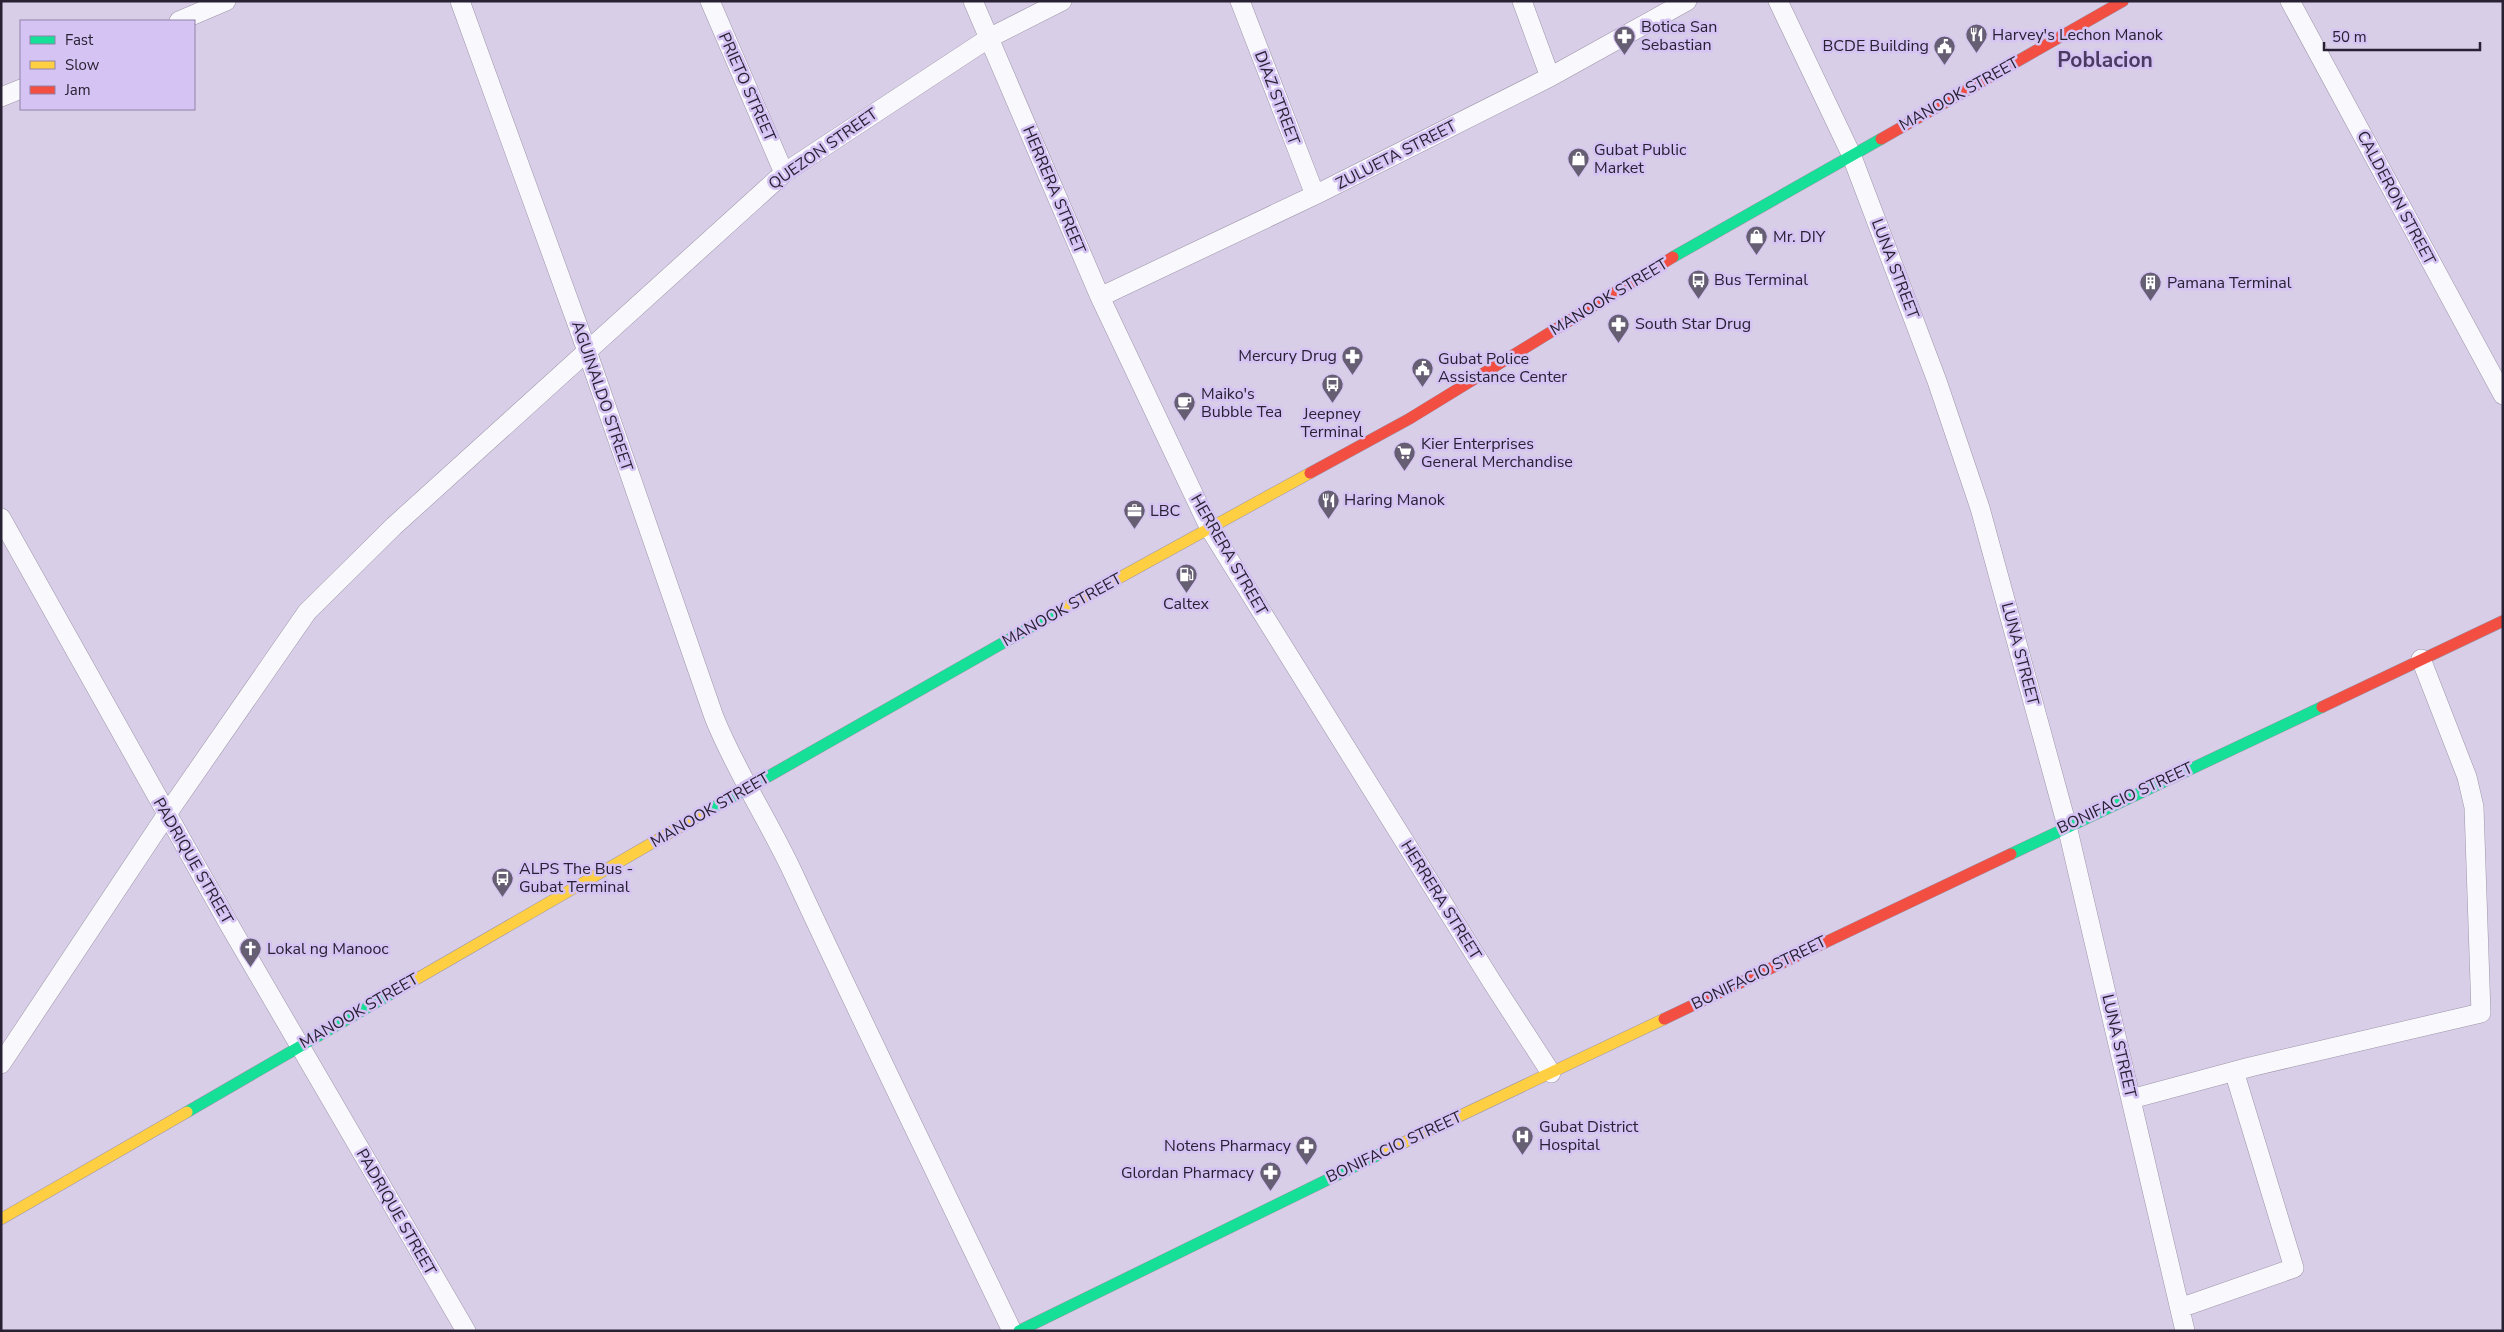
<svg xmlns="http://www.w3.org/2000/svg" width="2504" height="1332" font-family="'Nunito Sans',sans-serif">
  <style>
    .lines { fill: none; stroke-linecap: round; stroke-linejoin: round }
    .street-casing { stroke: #9d95a9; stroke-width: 20 }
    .fast-casing { stroke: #9d95a9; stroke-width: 12 }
    .slow-casing { stroke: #9d95a9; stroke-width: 12 }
    .jam-casing { stroke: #9d95a9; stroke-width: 12 }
    .street { stroke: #f9f8fc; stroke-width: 19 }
    .fast { stroke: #16e098; stroke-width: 11 }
    .slow { stroke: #ffcf43; stroke-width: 11 }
    .jam { stroke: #f24e42; stroke-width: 11 }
    .labels { text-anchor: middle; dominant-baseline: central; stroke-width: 5; stroke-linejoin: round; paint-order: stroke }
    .poi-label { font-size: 16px; fill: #282134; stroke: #d5c3f3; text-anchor: start }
    .street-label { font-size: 16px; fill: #282134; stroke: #d5c3f3 }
    .district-label { font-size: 21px; font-weight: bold; fill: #4b3b63; stroke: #d5c3f3 }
  </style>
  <rect width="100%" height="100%" fill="#d8cee8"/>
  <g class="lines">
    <defs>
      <path id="street" d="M460,1L587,351L714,717C736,772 769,821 794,875C865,1028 939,1179 1012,1331
        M710,1L784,173
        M973,1L1100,297L1210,529L1492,982L1551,1073
        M1240,1L1315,195
        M1522,1L1550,77
        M1778,1L1851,154L1937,381L1980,508L2067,826L2185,1331
        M2290,1L2503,395
        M179,21L226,1
        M1,97L21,89
        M1100,297L1315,195L1550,77L1687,1
        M1,518L230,926L466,1331
        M1,1064L167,814L307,612L394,526L784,173L989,38L1062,1
        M2131,1099L2250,1067L2481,1013L2474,807L2467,777L2421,659
        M2180,1308L2294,1268L2234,1071"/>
      <path id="fast" d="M1673,257L1881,139
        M704,813L1059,611
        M2011,854L2322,707
        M187,1112L394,992
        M1019,1331L1388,1150"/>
      <path id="slow" d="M1059,611L1310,473
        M394,992L704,813
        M1388,1150L1664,1019
        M1,1219L187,1112"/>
      <path id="jam" d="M1881,139L2123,1
        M1310,473L1409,419L1673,257
        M2322,707L2503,621
        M1664,1019L2011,854"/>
    </defs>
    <use href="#street" class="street-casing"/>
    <use href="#fast" class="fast-casing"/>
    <use href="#slow" class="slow-casing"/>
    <use href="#jam" class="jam-casing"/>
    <use href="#street" class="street"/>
    <use href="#fast" class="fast"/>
    <use href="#slow" class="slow"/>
    <use href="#jam" class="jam"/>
  </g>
  <defs>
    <symbol id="restaurant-pin" viewBox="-11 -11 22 30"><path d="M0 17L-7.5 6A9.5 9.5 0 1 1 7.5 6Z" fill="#665e73" stroke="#d5c3f3"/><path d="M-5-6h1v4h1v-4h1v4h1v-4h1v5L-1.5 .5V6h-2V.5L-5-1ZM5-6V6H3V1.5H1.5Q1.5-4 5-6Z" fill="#fff"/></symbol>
    <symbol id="pharmacy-pin" viewBox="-11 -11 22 30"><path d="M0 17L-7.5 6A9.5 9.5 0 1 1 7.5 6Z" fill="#665e73" stroke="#d5c3f3"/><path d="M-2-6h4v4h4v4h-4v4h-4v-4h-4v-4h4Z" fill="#fff"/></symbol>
    <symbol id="civic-pin" viewBox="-11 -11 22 30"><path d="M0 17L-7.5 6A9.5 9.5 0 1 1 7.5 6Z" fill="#665e73" stroke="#d5c3f3"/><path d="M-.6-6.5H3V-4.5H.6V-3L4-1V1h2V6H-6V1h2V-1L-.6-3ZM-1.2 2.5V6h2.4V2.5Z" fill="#fff"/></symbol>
    <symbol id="shop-pin" viewBox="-11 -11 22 30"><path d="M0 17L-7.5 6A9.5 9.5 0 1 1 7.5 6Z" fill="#665e73" stroke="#d5c3f3"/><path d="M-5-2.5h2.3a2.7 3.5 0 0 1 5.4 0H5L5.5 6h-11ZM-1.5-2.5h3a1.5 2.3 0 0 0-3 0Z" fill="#fff"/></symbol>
    <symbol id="bus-pin" viewBox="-11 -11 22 30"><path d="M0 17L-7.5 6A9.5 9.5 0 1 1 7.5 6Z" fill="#665e73" stroke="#d5c3f3"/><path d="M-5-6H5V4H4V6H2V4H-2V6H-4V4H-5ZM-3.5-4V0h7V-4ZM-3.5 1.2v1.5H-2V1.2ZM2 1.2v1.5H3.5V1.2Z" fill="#fff"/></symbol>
    <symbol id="building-pin" viewBox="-11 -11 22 30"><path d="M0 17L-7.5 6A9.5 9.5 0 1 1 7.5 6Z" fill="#665e73" stroke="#d5c3f3"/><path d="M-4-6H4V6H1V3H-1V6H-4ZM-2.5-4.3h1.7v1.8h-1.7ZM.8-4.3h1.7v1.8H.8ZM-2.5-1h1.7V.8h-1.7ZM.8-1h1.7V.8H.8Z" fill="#fff"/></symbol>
    <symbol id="cafe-pin" viewBox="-11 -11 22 30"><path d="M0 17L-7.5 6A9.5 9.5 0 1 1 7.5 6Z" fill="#665e73" stroke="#d5c3f3"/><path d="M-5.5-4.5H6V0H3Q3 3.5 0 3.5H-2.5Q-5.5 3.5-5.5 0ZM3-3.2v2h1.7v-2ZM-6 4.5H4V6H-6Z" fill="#fff"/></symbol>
    <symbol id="supermarket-pin" viewBox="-11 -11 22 30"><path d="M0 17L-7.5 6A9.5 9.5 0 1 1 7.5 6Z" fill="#665e73" stroke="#d5c3f3"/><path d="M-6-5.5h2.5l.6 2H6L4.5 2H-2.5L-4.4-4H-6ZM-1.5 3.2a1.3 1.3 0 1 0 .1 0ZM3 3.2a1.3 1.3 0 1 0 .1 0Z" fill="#fff"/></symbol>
    <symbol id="office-pin" viewBox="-11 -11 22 30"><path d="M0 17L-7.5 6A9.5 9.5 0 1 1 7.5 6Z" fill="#665e73" stroke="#d5c3f3"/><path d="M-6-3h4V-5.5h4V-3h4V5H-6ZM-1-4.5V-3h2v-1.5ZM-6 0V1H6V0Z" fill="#fff"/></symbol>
    <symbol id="fuel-pin" viewBox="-11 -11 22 30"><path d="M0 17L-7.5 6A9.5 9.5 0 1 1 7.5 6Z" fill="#665e73" stroke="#d5c3f3"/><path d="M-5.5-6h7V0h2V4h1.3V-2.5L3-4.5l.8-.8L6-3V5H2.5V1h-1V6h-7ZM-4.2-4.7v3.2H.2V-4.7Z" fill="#fff"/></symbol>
    <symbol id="church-pin" viewBox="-11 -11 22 30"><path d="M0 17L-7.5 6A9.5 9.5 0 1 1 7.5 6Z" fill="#665e73" stroke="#d5c3f3"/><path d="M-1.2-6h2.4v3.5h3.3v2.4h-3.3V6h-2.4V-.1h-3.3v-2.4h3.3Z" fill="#fff"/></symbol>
    <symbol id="hospital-pin" viewBox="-11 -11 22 30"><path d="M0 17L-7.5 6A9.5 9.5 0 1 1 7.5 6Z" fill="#665e73" stroke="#d5c3f3"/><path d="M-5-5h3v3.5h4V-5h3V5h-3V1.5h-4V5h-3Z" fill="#fff"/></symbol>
  </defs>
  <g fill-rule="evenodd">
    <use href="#restaurant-pin" x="1964" y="22" width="25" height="34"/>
    <use href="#pharmacy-pin" x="1612" y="24" width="25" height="34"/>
    <use href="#civic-pin" x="1932" y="34" width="25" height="34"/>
    <use href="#shop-pin" x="1566" y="146" width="25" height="34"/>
    <use href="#shop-pin" x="1744" y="224" width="25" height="34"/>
    <use href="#bus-pin" x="1686" y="268" width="25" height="34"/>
    <use href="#building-pin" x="2138" y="270" width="25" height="34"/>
    <use href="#pharmacy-pin" x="1606" y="312" width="25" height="34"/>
    <use href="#pharmacy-pin" x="1340" y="344" width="25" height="34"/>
    <use href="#civic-pin" x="1410" y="356" width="25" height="34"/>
    <use href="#bus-pin" x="1320" y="372" width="25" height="34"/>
    <use href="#cafe-pin" x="1172" y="390" width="25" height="34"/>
    <use href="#supermarket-pin" x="1392" y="440" width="25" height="34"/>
    <use href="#restaurant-pin" x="1316" y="488" width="25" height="34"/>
    <use href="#office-pin" x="1122" y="498" width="25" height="34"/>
    <use href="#fuel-pin" x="1174" y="562" width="25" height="34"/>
    <use href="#bus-pin" x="490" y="866" width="25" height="34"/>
    <use href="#church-pin" x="238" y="936" width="25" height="34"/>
    <use href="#hospital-pin" x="1510" y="1124" width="25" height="34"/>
    <use href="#pharmacy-pin" x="1294" y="1134" width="25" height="34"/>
    <use href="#pharmacy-pin" x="1258" y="1160" width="25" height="34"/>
  </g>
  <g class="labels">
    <g class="poi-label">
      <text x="1641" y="27">Botica San<tspan x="1641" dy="18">Sebastian</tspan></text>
      <text x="1992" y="35">Harvey's Lechon Manok</text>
      <text x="1929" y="46" text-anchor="end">BCDE Building</text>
      <text x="1594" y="150">Gubat Public<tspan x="1594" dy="18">Market</tspan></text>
      <text x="1773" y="237">Mr. DIY</text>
      <text x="1714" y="280">Bus Terminal</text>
      <text x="2167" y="283">Pamana Terminal</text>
      <text x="1635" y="324">South Star Drug</text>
      <text x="1337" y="356" text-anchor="end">Mercury Drug</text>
      <text x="1438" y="359">Gubat Police<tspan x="1438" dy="18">Assistance Center</tspan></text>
      <text x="1201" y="394">Maiko's<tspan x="1201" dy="18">Bubble Tea</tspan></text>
      <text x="1332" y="414" text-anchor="middle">Jeepney<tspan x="1332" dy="18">Terminal</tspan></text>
      <text x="1421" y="444">Kier Enterprises<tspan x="1421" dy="18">General Merchandise</tspan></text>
      <text x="1344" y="500">Haring Manok</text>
      <text x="1150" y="511">LBC</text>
      <text x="1186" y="604" text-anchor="middle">Caltex</text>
      <text x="519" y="869">ALPS The Bus -<tspan x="519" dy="18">Gubat Terminal</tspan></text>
      <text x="267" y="949">Lokal ng Manooc</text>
      <text x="1539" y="1127">Gubat District<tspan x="1539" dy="18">Hospital</tspan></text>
      <text x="1291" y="1146" text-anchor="end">Notens Pharmacy</text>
      <text x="1254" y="1173" text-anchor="end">Glordan Pharmacy</text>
    </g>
    <g class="street-label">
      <text transform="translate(747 87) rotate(66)">PRIETO STREET</text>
      <text transform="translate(1959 94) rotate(-29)">MANOOK STREET</text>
      <text transform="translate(1277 98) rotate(69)">DIAZ STREET</text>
      <text transform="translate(823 149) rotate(-35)">QUEZON STREET</text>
      <text transform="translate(1396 155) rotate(-27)">ZULUETA STREET</text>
      <text transform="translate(1054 190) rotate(67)">HERRERA STREET</text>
      <text transform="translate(2396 198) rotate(62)">CALDERON STREET</text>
      <text transform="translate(1895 269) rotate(69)">LUNA STREET</text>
      <text transform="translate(1609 297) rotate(-31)">MANOOK STREET</text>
      <text transform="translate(602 396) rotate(71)">AGUINALDO STREET</text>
      <text transform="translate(1229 555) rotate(60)">HERRERA STREET</text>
      <text transform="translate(1062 610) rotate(-29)">MANOOK STREET</text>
      <text transform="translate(2020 654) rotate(75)">LUNA STREET</text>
      <text transform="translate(2125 798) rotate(-25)">BONIFACIO STREET</text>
      <text transform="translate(710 810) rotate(-30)">MANOOK STREET</text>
      <text transform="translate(193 861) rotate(60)">PADRIQUE STREET</text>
      <text transform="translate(1441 900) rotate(58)">HERRERA STREET</text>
      <text transform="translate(1759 973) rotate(-26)">BONIFACIO STREET</text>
      <text transform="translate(359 1011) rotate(-30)">MANOOK STREET</text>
      <text transform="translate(2119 1046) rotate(77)">LUNA STREET</text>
      <text transform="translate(1394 1147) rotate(-25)">BONIFACIO STREET</text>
      <text transform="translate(396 1212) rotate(60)">PADRIQUE STREET</text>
    </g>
    <g class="district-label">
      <text x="2105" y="60">Poblacion</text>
    </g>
  </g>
  <rect width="2504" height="1332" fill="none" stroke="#282134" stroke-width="5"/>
  <rect x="20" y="20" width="175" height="90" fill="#d5c3f3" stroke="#9082a7"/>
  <rect x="30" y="36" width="25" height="8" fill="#16e098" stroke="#9082a7"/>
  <text x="65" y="45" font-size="15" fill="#282134">Fast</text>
  <rect x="30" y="61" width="25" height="8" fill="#ffcf43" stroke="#9082a7"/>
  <text x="65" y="70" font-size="15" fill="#282134">Slow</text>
  <rect x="30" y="86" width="25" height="8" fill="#f24e42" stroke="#9082a7"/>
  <text x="65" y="95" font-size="15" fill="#282134">Jam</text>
  <path d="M2324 42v8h156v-8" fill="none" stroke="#282134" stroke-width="2.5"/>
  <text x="2332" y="42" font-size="15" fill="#282134" stroke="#d5c3f3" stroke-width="4" paint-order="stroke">50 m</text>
</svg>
